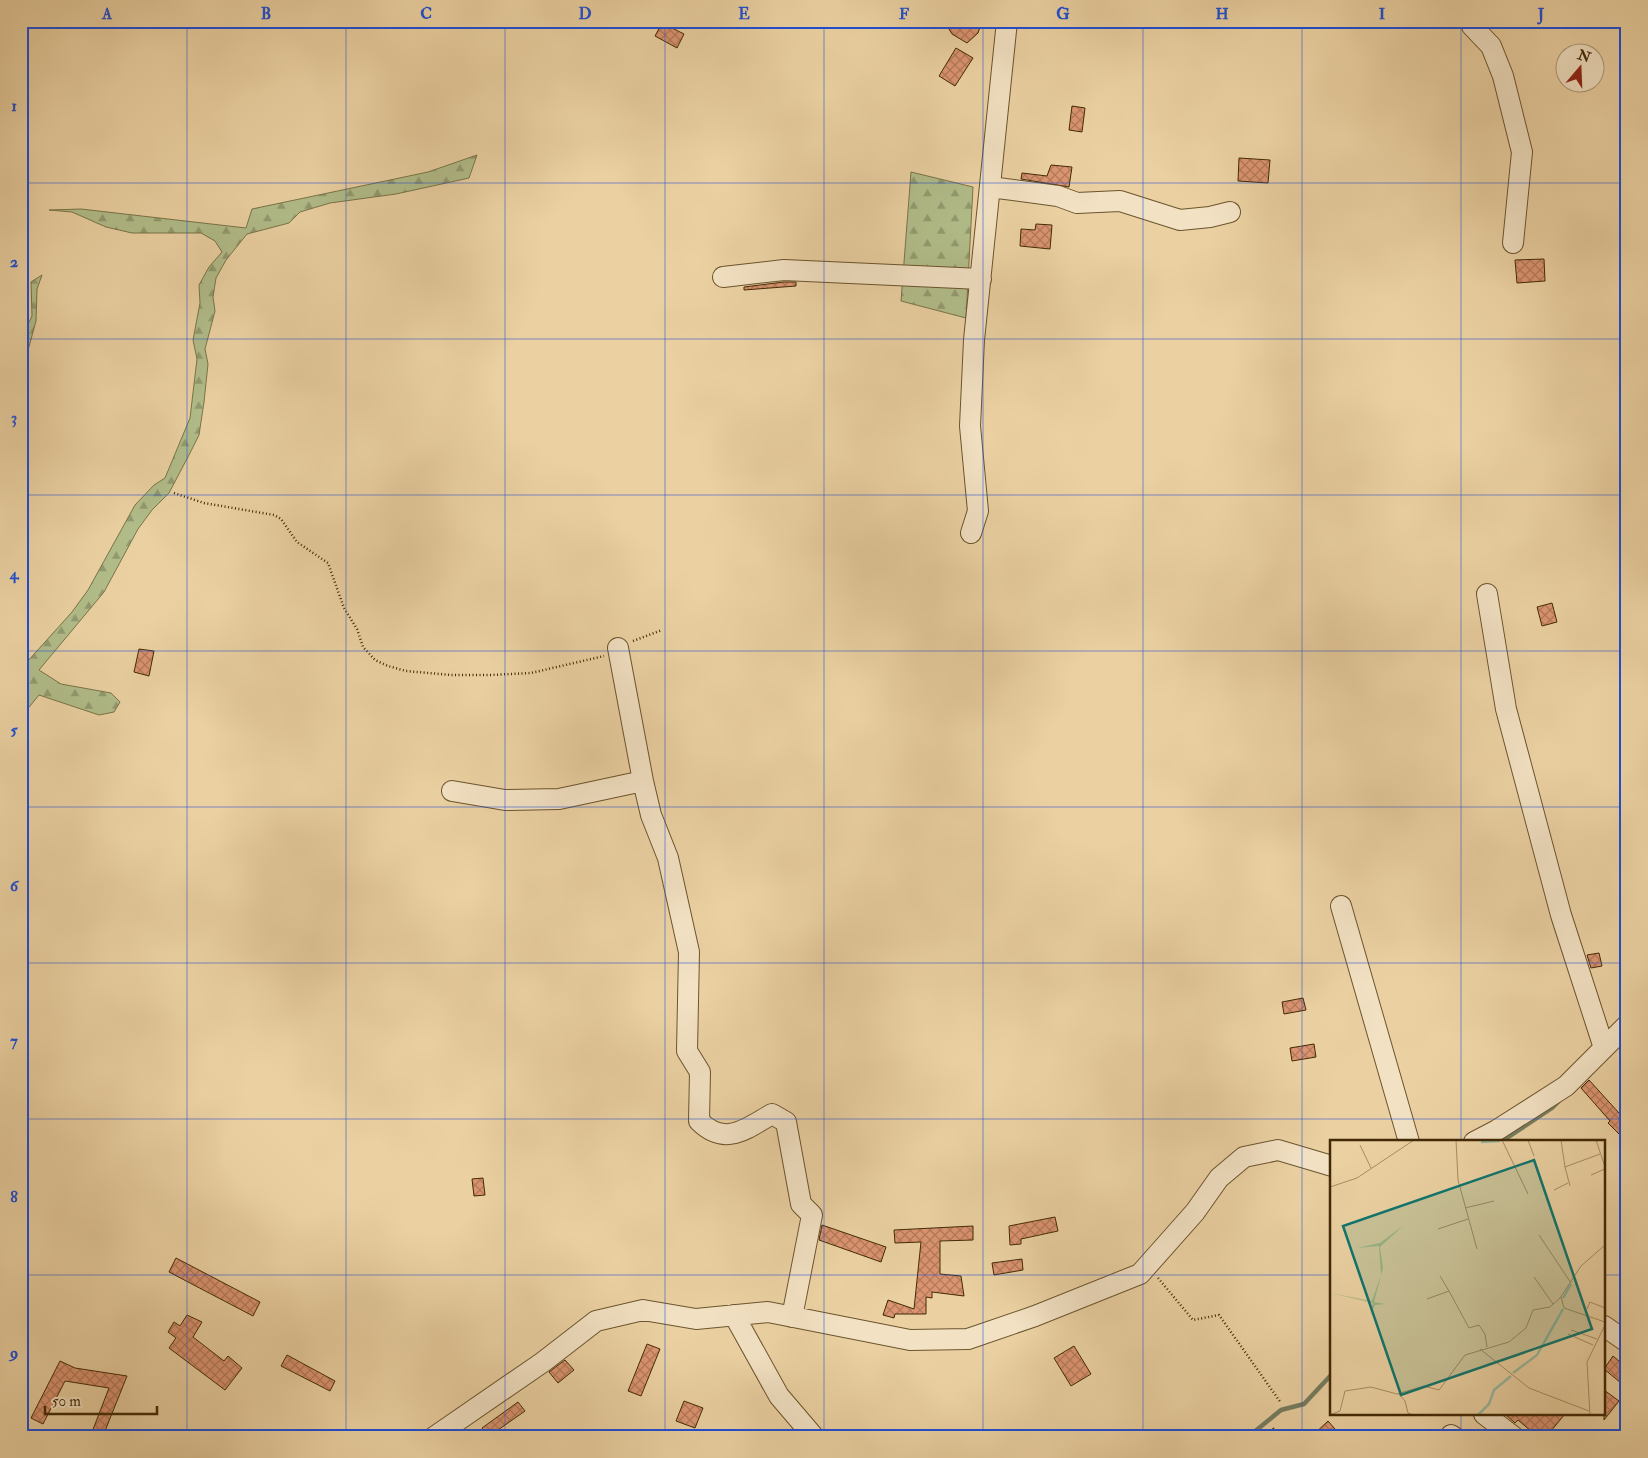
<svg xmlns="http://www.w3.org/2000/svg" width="1648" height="1458" font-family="'IM FELL Double Pica',serif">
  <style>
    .forest { fill: url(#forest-firs); stroke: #7a7448 }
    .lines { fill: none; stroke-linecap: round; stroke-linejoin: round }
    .stream { stroke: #767f62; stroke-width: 4.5 }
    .building { fill: url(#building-cross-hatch); stroke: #422a06 }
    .minor-casing { stroke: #6c542d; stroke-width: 22 }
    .path { stroke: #422a06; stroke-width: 2.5; stroke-dasharray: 1 2.5; stroke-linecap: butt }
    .minor { stroke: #f2e1c3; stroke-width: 20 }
    .grid { fill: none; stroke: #1d4ed8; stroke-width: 1; stroke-opacity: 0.55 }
    .inset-river { fill: none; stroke: #99b8a0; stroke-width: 2.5 }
    .inset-road { fill: none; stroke: #a78e64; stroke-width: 1 }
    .view { fill: #0f766e; fill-opacity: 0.15; stroke: #0f766e; stroke-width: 2.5 }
    .inset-edge { fill: none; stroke: #422a06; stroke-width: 2.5 }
    .neatline { fill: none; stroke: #1d4ed8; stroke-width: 2 }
    .grid-label { font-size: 16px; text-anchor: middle; font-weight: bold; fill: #1d4ed8 }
  </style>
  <defs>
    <pattern id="forest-firs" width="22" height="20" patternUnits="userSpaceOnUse" patternTransform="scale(1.25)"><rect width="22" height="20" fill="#b1bd8a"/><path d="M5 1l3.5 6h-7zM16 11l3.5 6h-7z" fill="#929a6f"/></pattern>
    <pattern id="building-cross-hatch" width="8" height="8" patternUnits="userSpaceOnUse" patternTransform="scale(1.25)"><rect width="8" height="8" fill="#db9470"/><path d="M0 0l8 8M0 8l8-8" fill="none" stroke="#b3795a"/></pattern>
  </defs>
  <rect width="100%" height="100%" fill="#ebd1a2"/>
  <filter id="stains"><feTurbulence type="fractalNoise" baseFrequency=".004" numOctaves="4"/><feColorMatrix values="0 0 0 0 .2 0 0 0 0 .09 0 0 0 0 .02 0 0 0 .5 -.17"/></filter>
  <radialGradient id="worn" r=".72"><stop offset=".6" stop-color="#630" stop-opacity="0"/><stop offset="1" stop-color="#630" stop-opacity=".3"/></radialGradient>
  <path class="forest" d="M477,155L469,178L396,194L330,203L300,212L289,223L247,234L226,260L216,278L213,297L215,311L205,349L208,364L204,402L199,435L190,453L169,493L152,510L138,529L104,592L39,670L61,684L111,693L120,702L114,712L99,715L39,695L21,717V685L28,674L21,670V659L27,662L72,612L88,590L135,505L154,485L165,478L190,418L197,359L193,340L200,303L199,285L209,267L222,252L215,241L201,233H132L106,227L72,212L49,210L81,209L246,228L252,209L428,172Z
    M911,172L973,187L966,318L901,301Z
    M42,275L37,289L36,321L21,376V339L32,316L31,282Z"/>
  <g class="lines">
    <path class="stream" d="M1501,1142L1552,1108L1559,1101
      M1248,1437L1281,1410L1304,1404L1332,1374"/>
  </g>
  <path class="building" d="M944,21H982L978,33L967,43L952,34Z
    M662,23L684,34L677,48L655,36Z
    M956,48L973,58L955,86L939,76Z
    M1072,106L1085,108L1082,132L1069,130Z
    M1239,158L1270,160L1268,183L1238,181Z
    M1051,165L1072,167L1069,187L1021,179L1022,173L1047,176Z
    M1036,224L1052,225L1050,249L1020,246L1021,229L1035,230Z
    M1544,259L1545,281L1517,283L1515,260Z
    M784,282H796V286L744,290V287Z
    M1552,603L1557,622L1542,626L1537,607Z
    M139,649L154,651L149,676L134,672Z
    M1599,953L1602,966L1591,968L1587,955Z
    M1303,998L1306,1010L1284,1014L1282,1002Z
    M1314,1044L1316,1057L1292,1061L1290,1048Z
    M1589,1080L1619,1113L1620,1111L1627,1118V1142L1608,1123L1610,1121L1581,1088Z
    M483,1178L485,1195L474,1196L472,1179Z
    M1055,1217L1058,1231L1021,1239V1244L1010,1245L1009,1226Z
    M822,1225L886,1247L881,1262L819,1240Z
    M973,1226V1240L940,1241V1274L961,1276L964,1296L932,1292V1298L926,1297V1314H895L894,1318L883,1315L888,1300L914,1309L921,1242L895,1243L894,1230Z
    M176,1258L260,1302L253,1316L169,1272Z
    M1022,1259L1023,1270L994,1275L992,1263Z
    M187,1315L202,1322L193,1337L224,1361L228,1356L242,1368L225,1390L169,1348L176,1338L168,1332L174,1322L180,1326Z
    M647,1344L660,1349L641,1396L628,1391Z
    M1074,1346L1091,1374L1071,1386L1054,1358Z
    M287,1355L335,1381L330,1391L281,1366Z
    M1613,1356L1627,1368V1388L1604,1369Z
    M565,1360L574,1370L558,1383L549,1372Z
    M60,1361L75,1368L127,1376L103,1436L92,1432L109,1388L65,1381L43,1424L31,1418Z
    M1604,1390L1619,1401L1604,1420Z
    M684,1401L703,1408L695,1428L676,1421Z
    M518,1402L525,1411L488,1437L482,1428Z
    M1505,1414H1565L1546,1437H1538L1518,1420L1515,1423Z
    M1328,1421L1342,1437H1311Z"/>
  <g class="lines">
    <defs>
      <path id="minor" d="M1471,21L1472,26L1491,46L1503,76L1522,152L1513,243
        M990,187L1058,196L1077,203L1120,201L1180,220L1210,217L1230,212
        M723,277L784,270L981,279
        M971,533L978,511L970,426L974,340L1007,21
        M1487,594L1506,709L1561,915L1604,1048
        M618,648L643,781
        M452,791L505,800L559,799L643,781L651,815L668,858L689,952L687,1051L700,1072L699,1121C725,1147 746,1129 772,1114L786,1122L801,1204L812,1215L792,1317
        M1341,906L1409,1142
        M1474,1142L1497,1130L1566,1086L1627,1025
        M734,1315L779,1396L814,1437
        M1604,1326L1627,1342
        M1484,1414L1514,1437
        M1451,1435L1454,1437
        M434,1437L543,1362L596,1321L643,1310L696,1319L768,1312L910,1340L968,1339L1035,1316L1140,1274L1195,1212L1219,1178L1244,1157L1278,1150L1332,1166"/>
    </defs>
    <use href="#minor" class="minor-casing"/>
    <path class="path" d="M174,493L204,503L274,515L281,519L297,542L328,563L344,608L357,629L363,647L375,660L388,666L406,671L451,675H491L531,673L604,656
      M633,641L662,630
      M1158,1278L1193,1320L1219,1315L1281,1403
      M1273,1428L1279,1437"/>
    <use href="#minor" class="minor"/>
  </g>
  <path class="grid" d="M187,21V1437M346,21V1437M505,21V1437M665,21V1437M824,21V1437M983,21V1437M1143,21V1437M1302,21V1437M1461,21V1142M21,183H1627M21,339H1627M21,495H1627M21,651H1627M21,807H1627M21,963H1627M21,1119H1627M21,1275H1332M1604,1275H1627M1461,1414V1437"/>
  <g transform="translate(1330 1140)">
    <rect width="275" height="275" fill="#ebd1a2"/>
    <path d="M74,85L50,107L53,128L44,162L55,164L45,165L40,175L43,163L0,153L42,161L51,135L49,106L27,108L50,103Z" fill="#b1bd8a"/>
    <path class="inset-river" d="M151,2L170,1M233,158L241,144M183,233L207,215L233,169M148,275L159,264L164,250L181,236"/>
    <path class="inset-road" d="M126,0L128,40L147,109M172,0L198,54M198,0L204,16M231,0L235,27L270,14M266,0L275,27M30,5L41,28M235,27L240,46M261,35L275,29M0,47L27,38L84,0M224,50L238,43M135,68L164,61M108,89L138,79M209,95L241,143M110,136L119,151M204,137L223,164M231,157L234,168L275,182M97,159L119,151L139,188L149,185L155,194L157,207M257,169L260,162L275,168M241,190L267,199M238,194L263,205M150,209L199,248L259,271M68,253L75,261L78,273L83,275M0,275L10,271L15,251L41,247L67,254L94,246L109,250L135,215L179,202L196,188L203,170L220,167L230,158L251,126L275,105M260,275L257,222L275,185"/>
    <path class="view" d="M204,20L262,189L71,255L13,86Z"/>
    <rect width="275" height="275" class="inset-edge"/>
  </g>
  <rect width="1648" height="1458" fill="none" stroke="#ebd1a2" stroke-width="55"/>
  <g transform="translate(1580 68) rotate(19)"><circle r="24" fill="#f2e1c3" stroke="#ac9877"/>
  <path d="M0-4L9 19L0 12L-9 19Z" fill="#8f2418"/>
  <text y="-8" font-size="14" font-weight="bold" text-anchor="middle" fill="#422a06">N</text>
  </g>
  <path d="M45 1406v8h112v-8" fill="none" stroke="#422a06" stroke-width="2.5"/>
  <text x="52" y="1406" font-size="15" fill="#422a06" stroke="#f2e1c3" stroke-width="4" paint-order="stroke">50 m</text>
  <rect x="28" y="28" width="1592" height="1402" class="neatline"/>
  <g class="grid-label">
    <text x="107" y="19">A</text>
    <text x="266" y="19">B</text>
    <text x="426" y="19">C</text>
    <text x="585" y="19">D</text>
    <text x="744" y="19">E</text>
    <text x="904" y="19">F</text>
    <text x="1063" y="19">G</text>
    <text x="1222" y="19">H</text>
    <text x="1382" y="19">I</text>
    <text x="1541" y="19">J</text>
    <text x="14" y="111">1</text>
    <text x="14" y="267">2</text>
    <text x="14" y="423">3</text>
    <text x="14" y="579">4</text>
    <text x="14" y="735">5</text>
    <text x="14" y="891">6</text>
    <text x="14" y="1046">7</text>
    <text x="14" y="1202">8</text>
    <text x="14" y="1358">9</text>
  </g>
  <rect width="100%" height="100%" filter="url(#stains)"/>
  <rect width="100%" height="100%" fill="url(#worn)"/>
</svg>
